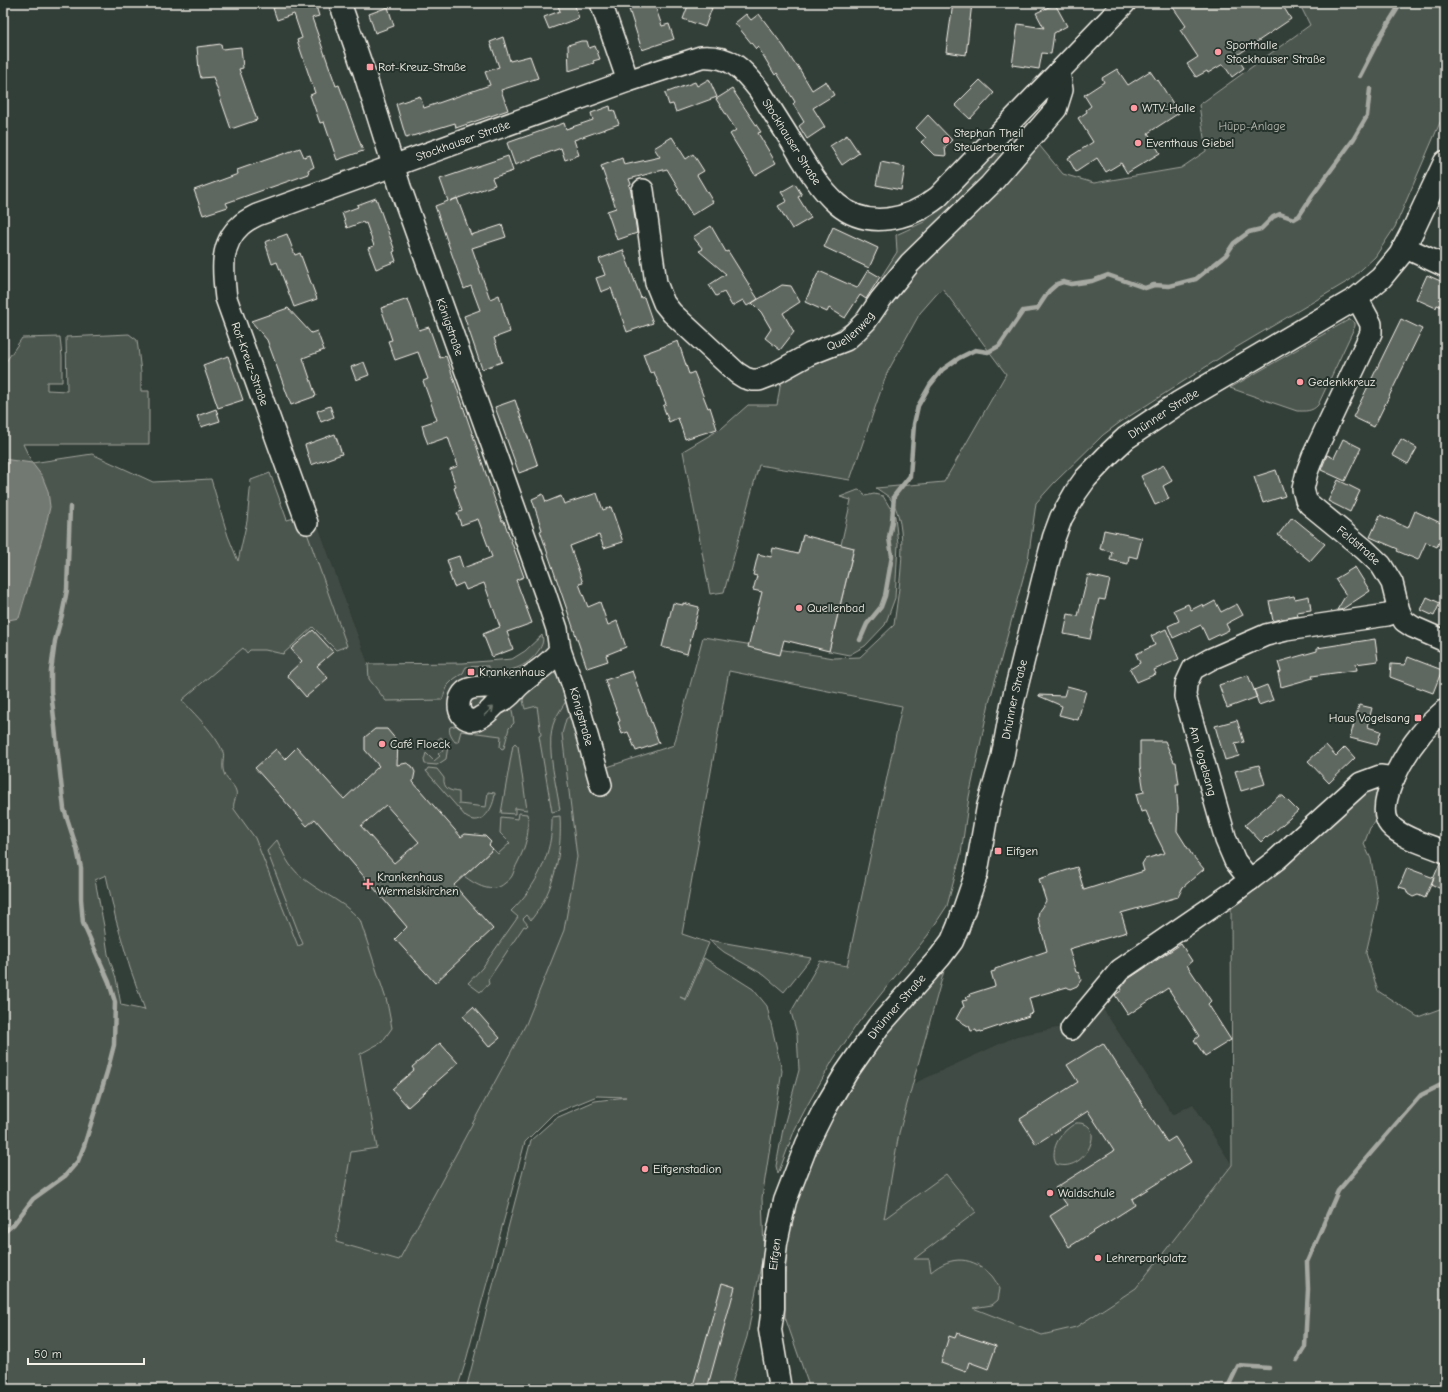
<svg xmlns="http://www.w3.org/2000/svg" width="1448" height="1392" font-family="'Comic Neue',sans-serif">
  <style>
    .built { fill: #404b44 }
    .green { fill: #4c564f; stroke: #a0a49c; fill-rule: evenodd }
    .water { fill: #727972; stroke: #a6a9a1 }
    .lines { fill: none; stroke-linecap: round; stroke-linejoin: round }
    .stream { stroke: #a6a9a1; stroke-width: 4.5 }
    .building { fill: #5f6861; stroke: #f4f1e8; fill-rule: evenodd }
    .minor-casing { stroke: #f4f1e8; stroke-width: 24 }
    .major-casing { stroke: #f4f1e8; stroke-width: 25 }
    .minor { stroke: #26332d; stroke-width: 21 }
    .major { stroke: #26332d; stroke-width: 22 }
    .oneway { stroke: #6e766e }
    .poi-dot { fill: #ff9aa2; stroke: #26332d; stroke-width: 1.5 }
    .labels { text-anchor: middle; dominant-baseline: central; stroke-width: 4; stroke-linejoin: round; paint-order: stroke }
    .poi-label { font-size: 12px; fill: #f4f1e8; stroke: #26332d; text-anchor: start }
    .park-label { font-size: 12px; fill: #b9bbb2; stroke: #26332d }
    .street-label { font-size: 12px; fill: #f4f1e8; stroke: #26332d }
  </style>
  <rect width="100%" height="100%" fill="#323e38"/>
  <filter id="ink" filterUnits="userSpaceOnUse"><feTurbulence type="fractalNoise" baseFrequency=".025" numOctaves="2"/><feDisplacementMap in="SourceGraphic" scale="8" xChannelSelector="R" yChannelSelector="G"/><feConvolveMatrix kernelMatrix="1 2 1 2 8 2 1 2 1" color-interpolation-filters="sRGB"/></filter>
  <g filter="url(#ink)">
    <path class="built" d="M270,473L287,520L301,516L316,520L368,664L463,663L512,659L525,651L542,635L559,675L574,714L566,719L562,734L577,857L564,930L526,1023L400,1260L336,1242L351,1151L193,713L182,700L238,561L247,521L251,480Z
      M1103,1009L1173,1115L1193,1104L1232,1165L1136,1288L1076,1327L1042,1335L972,1307L913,1259L884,1220L899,1133L913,1084L1017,1036L1067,1026Z"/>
    <path class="green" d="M1299,3H1445V111L1395,227L1375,257L1350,280L1232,350L1119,423L1103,435L1054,483L1036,503L1028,560L989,703L969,797L961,854L947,906L928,935L858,1023L833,1060L808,1104L795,1129L778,1174L776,1166L783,1129L799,1070L797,1034L791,1012L820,961L847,966L902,706L729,671L682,934L709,943L685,999L680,997L686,1000L704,958L753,989L767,1006L782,1071L762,1198L764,1250L747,1337L730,1389H466L531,1140L556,1118L595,1101L626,1097L597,1096L553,1114L525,1142L465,1364L457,1389H3V366L22,338L60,337L62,357V382H47V390L67,391L66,337L129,334L137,340L141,372V391H149V444H23L32,463L92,454L153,482L211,479L228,536L238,561L247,521L251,480L270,473L287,520L301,516L347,646L336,650L313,627L283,654L265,650H250L247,653L243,648L182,700C195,715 216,734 223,752C225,756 221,765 224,773C226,780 234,784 236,791C238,797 232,802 234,809L255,838L298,946L303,944L267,851L277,840C281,848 285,858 290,865C308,889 341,897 360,920L387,1002L392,1028L382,1042L360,1054L377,1148L351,1152L336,1242L399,1260L526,1024L564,930L577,857L562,734L566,719L571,715L592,772L674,745L703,637L834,658L860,657L894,625C898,592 912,524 889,497C885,494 880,491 876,488L944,482L1006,374L942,288L920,313L887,373L850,480L759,465L724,592L710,594L683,451L722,428L748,405H777L782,375L822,340L892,294L881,277L897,252L896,235L924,222L962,189L1003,143L1020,122L1063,174L1094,183L1181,168L1206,151L1199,105L1310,25ZM106,875L116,920L130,968L145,1010L121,1005L116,978L108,954L104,926L95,880Z
      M1350,319L1355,323V326L1318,405C1312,412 1305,411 1297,411L1230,388Z
      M858,490L862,491L865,496L874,494L883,496L895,516L898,544L895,598L885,625L865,646L849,655L829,651L854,549L841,545L851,500L840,497Z
      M542,635C544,641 542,645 539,650C526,669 509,672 488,672V666L466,667L463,673L454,679L448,685L442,700L386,701L369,679L368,664L463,663L512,659L525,651Z
      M554,673L559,675L568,698C562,708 554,718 552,729C547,751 557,788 560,810L552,812L539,736L541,735L537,706L525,709C524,704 522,700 524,696C527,686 545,676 554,673Z
      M493,693L479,708L471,711L465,700Z
      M510,707L512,710L514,723L509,728L504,748L502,749L500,747L501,736L461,731L458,742H455C452,738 448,733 450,727L496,716Z
      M441,737L448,746L446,759L437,765L425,764L424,760L426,753L434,761L440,756L438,754L444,749L437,740Z
      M515,743L518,746L527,810L515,808V814L501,813L513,745Z
      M428,768L437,769L444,778C443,789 450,791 459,792V804L486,807L488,792L495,793C494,807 483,828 466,817L426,771Z
      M1369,787L1377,789L1382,796L1378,819L1370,828L1364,844L1371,859L1378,901L1366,953L1378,991L1418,1017L1445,1007V1389H810L785,1317V1276L789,1227L799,1190L810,1159L838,1104L878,1042L947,960L899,1133L884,1219L946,1174L976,1212L914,1259H929L931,1272C951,1255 973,1256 992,1276C995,1280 998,1285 1000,1289L998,1300L992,1305L973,1308L1042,1335L1076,1327L1136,1288L1232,1165L1231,905Z
      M519,813L527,814C531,830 525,848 518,862C515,867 514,872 512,876C510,879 508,881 505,883C492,895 476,885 464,876L493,849L498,854L510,843L500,833L501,817L518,819Z
      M560,816C562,853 555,890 531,920L527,915L523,919L528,925L526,927L524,926L488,980L489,984L480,992L468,983L482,968L518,917L511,911C537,886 553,853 552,817Z
      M709,940L811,958L784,992L764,975L724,952Z
      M1076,1123C1109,1121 1086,1175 1056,1164C1049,1147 1062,1131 1076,1123Z"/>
    <path class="water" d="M3,459L32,463L42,476L48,491L50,507L45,529L19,618L3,621Z"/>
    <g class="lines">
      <path class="stream" d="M1360,76L1381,35L1401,3
        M860,640L867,624L881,607L885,596L892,556L889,538L892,521L894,496L910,476L914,424L918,406L930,385L942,370L959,358L975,350L988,352L999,346L1023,311L1037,309L1049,291L1057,284L1063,282L1071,284L1092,281L1108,275L1145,288L1154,285L1169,286L1196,279L1226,255L1234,243L1249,232L1261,229L1273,217L1280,214L1294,219L1299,216L1312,196L1353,140L1367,116L1370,89
        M3,1233L14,1224L33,1199L65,1176L78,1161L84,1146L107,1072L114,1045L115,1002L109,982L83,923L81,899V868L77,849L64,809L51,691V671L55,641L62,615L67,590L70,507
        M1297,1360L1305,1347L1308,1289L1307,1262L1338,1191L1421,1095L1445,1083
        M1227,1389L1238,1366L1269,1368"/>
    </g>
    <path class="building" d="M286,3H320V5L316,6L319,16L312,18L336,86L339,85L363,151L337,160L324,122L320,123L310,95L315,93L297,40L302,38L294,14L277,20L273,8Z
      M557,3H574L579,18L549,29L544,17L560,11Z
      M627,3H654L662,26L669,24L674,39L642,50Z
      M689,3H699L712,8L705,27L683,19Z
      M953,3H972L966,55L946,52Z
      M1170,3H1281L1291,19L1236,56L1244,68L1232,77L1223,64L1208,73L1207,71L1196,77L1187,64L1198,57L1180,30L1186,26Z
      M1055,4L1067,26L1054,33L1051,54L1042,53L1039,69L1012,65L1018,24L1044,28L1036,13Z
      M388,7L394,26L375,33L369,14Z
      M746,14L751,20L759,14L784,47L794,63L797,65L812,90L826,81L834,95L813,108L825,127L807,139L799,126L804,122L793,104L795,102L777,73L775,75L758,47L756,49L735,23Z
      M503,37L510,61L530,56L538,78L501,90L508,110L456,128L455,123L406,138L396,104L420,96L424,108L490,85L485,72L499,67L490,42Z
      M581,41H587L589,48L595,46L600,59L593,61L594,63L569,71L568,45Z
      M221,44L222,49L241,47L243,68L239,69L257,120L231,129L213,77L201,78L199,70L197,47Z
      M1117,69L1128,85L1150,71L1157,81L1158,80L1179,113L1148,133L1160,153L1127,173L1121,163L1106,172L1097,158L1076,172L1068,158L1093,142L1078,118L1087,112L1086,110L1091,106L1084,95L1104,82L1102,78Z
      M709,79L717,97L676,112L673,104L669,105L665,93L695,82L697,86Z
      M980,80L994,93L970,119L955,105Z
      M732,89L761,132L758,133L776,163L755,175L730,134L736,130L716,99Z
      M610,106L611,111L614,110L619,124L574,140L579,155L565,160L561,148L515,165L507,143L564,123L566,129L593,120L591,113Z
      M928,115L952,140L945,147L946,156L934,155L921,142L926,138L916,128Z
      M847,135L859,153L842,165L830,146Z
      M672,137L686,159L693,154L697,160L704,171L697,175L713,202L692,215L677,190L679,189L667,169L629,179L631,184L629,185L631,191L637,233L617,240L607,211L616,208L601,166L622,158L624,165L660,157L654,148Z
      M300,148L304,157L310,155L314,167L308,170L309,174L226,203L228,207L203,215L194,190L238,174L237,170Z
      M508,156L513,171L492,178L495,185L450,201L457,198L471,235L502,225L506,237L472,248L490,299L499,295L510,332L494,338L502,362L482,369L464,316L480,310L471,286L464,289L435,206L448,201L440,179Z
      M881,162L905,167L901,190L876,185Z
      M795,184L802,195L798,197L811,218L792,229L778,206L787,201L781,192Z
      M376,198L395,251L393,252L396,261L376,269L368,248L374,246L366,223L364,224L363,222L347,228L342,213L358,207L357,205Z
      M711,226L726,252L728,251L758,299L747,306L743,300L732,306L724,292L716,296L709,285L726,274L699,251L703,249L693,237Z
      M833,227L878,248L869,268L824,247Z
      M287,234L295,255L300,253L317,299L294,307L277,262L272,264L265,242Z
      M623,250L641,298L644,297L653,323L627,332L611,288L601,292L596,278L605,275L599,259Z
      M868,270L880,277L866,299L860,295L845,318L829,308L827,312L805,302L819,271L857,288Z
      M1427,275L1445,283V308L1437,305L1436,308L1416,299Z
      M782,285L791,286L800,302L783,313L794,332L780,350L765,338L771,329L761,312L752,303Z
      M408,299L419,330L429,327L440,358L446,356L502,521H504L524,577L516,580L532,623L507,632L513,649L492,657L483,634L500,627L484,583L466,590L463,583L454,587L449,573L451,572L447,560L459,556L463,568L492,557L478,519L461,525L457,513L462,511L454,488L456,487L450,469L458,466L448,437L428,444L424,434L422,425L437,420L423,381L428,379L418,352L395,360L388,341L392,340L381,308Z
      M288,308L311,333L317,331L324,350L303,358L316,396L291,405L267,340L251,321Z
      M1401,319L1422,329L1374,427L1353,417Z
      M678,341L689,374L694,372L708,408L710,407L717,429L685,439L678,418L669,422L663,406L666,404L654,372L650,373L643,354Z
      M228,356L243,400L218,408L203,365Z
      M364,362L369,375L356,380L351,367Z
      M515,400L538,466L519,473L495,407Z
      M330,406L334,417L321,422L317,411Z
      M216,409L220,421L201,427L197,416Z
      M335,434L342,454L311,465L305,445Z
      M1343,439L1361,448L1345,481L1321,470L1327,455L1334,458Z
      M1401,439L1417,448L1408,464L1392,455Z
      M1164,465L1172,481L1163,486L1169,499L1155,505L1141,476Z
      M1276,470L1285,496L1263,503L1254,477Z
      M1338,480L1360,491L1350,512L1328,501Z
      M597,493L603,510L611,507L623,542L604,548L599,535L570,546L583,583L579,584L588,607L600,602L608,625L617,621L626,647L606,655L608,661L587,668L540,531L542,530L532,499L543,494L546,502L561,496L564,504Z
      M1415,511L1445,525V529L1437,547L1426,542L1418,560L1397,551L1398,549L1370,537L1380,515L1408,528Z
      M1292,517L1325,544L1310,561L1278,535Z
      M1104,530L1142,538L1137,558L1129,556L1128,564L1110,560L1112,552L1100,549Z
      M803,535L854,548L829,651L784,640L780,655L748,647L762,592L753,590L757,576L753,575L758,554L771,557L773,548L798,554Z
      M1355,567L1370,591L1341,610H1337L1346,595L1335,579Z
      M1088,575L1110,580L1105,600L1099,599L1090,639L1064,634L1068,614L1078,616Z
      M1294,596L1295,599L1309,596L1311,610L1297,612L1298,616L1273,621L1269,601Z
      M1427,597L1440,603L1434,616L1421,610Z
      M1215,601L1221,612L1237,604L1243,615L1226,624L1229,630L1208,640L1201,625L1173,638L1168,626L1179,621L1174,610L1188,604L1191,610L1203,604L1204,607Z
      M673,603L683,605V603L699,607L687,654L662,647Z
      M1166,629L1179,659L1154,670L1156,674L1137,682L1130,669L1140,663L1136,654L1155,645L1151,636Z
      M313,630L333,652L317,666L328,678L306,697L287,675L302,661L291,649Z
      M1375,639L1378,661L1356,664L1357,670L1312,676L1313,678L1281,687L1278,673L1281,672L1278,662L1317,651V648Z
      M1408,657L1442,670L1433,693L1390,677L1391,664L1405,665Z
      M632,671L659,743L636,751L628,732L622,734L618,722L620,721L605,680Z
      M1248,675L1257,697L1227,708L1219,685Z
      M1267,685L1273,700L1259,705L1254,690Z
      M1067,686L1086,691L1078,720L1059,715L1062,706L1039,696V695L1064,696Z
      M1359,705L1372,708L1367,727L1381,731L1377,745L1350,738Z
      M1237,720L1244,742L1235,744L1239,756L1225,760L1215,726Z
      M375,729H387L398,742L397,765L407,763L412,766L415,772L413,782L461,837L465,834L485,836L491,842L489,845L493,849L454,885L493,929L435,983L395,939L407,927L315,819L307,826L255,768L276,749L285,759L297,747L344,799L379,766L365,750V737ZM386,805L419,842L394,863L361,826Z
      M1140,741H1165L1174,762H1176L1179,784H1176L1178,808L1177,831L1192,855L1204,869L1183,887L1178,897L1121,913L1127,932L1069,949L1076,972L1079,973L1081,980L1077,986L1070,989L1067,987L1029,998L1033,1013L1028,1014L1029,1016L981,1032V1031L977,1032L976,1030L971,1031L969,1026H968L956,1019L962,1008L964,1007L962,1001L967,1000L966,997L971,996L970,994L995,986L991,972L995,971V969L1047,951L1038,918L1039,911L1046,901L1039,879L1077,867L1084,890L1144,871L1142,864L1145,859L1165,853L1155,833L1146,811L1141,812L1136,794L1144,792L1140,767Z
      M1326,745L1336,756L1345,747L1355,758L1329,783L1308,761Z
      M1259,765L1265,784L1241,791L1235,771Z
      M1279,796H1283L1298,811L1267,838L1266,837L1261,842L1245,825Z
      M1440,863L1445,864V881L1441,889L1431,884Z
      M1407,868L1434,878L1425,898L1418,895L1413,897L1408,894L1406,889L1399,887Z
      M1181,944L1192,961L1187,965L1211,1001L1208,1004L1231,1040L1205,1056L1194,1040L1199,1036L1168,988L1128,1015L1115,995L1122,990L1121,988L1128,979Z
      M473,1007L500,1038L489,1047L463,1016Z
      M440,1043L458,1063L408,1107L392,1089L414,1070L412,1067Z
      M1103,1043L1167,1142L1175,1137L1191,1162L1132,1199L1135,1205L1069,1247L1050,1216L1067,1205L1055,1188L1114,1151L1088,1111L1036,1144L1020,1119L1078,1082L1067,1065Z
      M722,1283L735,1287L707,1389H692Z
      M957,1333L996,1346L988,1369L969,1362L966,1372L941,1363L949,1336L955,1338Z"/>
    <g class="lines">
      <defs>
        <g id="minor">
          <path id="s1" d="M340,3L364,72L400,187L545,593L557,629L560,650C549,665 534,672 521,684C516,688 513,693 508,697C504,701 499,702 495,705C491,709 487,714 481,717C478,719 474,721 470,720C455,717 456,694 469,689C481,685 503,688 515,690"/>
          <path d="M601,3L628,81"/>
          <path id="s2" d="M643,190L656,283L664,303L672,313L737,373L745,378L752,380H759L772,375L810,354L846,340L854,333L866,321L881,299L910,263L990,185L1056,109L1062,90L1059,71"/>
          <path d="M1404,247L1445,266"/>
          <path id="s3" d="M1357,298L1371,324V333L1313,456L1307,472L1303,489L1306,500L1309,504L1364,549L1381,565L1392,583L1399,611L1404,621L1413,627L1445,641"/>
          <path id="s4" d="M307,523L226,298C223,272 219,244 241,225C245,221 251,218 257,215L628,81L701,57C730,55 743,69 759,90C771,109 783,128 795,147C807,167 819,188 837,204C867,230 909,220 938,197L1125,3"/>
          <path id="s5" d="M560,650L573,686L601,785"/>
          <path d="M1445,710C1437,717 1428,725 1421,734C1407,751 1373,804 1390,825C1401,838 1429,845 1445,852"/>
          <path d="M1250,880L1235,861L1226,840L1185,696L1186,684L1193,669L1211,659L1266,635L1286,630L1387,615L1399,611"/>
          <path d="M1071,1029L1120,970L1234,892L1276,860L1361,783L1380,776L1394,778"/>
        </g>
        <g id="major">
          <path id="s6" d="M780,1389L770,1330L773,1308V1269L776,1243L785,1201L807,1144L824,1110L846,1073L878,1027L940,957L952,941L958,927L976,875L988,807L1002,759L1012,705L1047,564L1054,537L1061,518L1076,492L1086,478L1111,452L1126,438L1180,402L1357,298L1381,278L1400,255L1413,230L1445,162"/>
        </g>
      </defs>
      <use href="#minor" class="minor-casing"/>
      <use href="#major" class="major-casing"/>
      <use href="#minor" class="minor"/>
      <use href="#major" class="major"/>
    </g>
    <defs><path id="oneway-shaft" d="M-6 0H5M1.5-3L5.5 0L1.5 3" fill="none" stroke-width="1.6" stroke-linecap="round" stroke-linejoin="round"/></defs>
    <use class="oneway" href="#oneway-shaft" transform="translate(489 711) rotate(-42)"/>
  </g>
  <g class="poi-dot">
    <circle cx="1218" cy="52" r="4"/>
    <rect x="366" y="63" width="8" height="8" rx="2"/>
    <circle cx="1134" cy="108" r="4"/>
    <circle cx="946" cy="140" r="4"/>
    <circle cx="1138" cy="143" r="4"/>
    <circle cx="1300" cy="382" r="4"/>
    <circle cx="799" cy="608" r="4"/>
    <rect x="467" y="668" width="8" height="8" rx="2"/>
    <rect x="1414" y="714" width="8" height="8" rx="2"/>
    <circle cx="382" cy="744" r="4"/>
    <rect x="994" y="847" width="8" height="8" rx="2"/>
    <path d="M366 878h4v4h4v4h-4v4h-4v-4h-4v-4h4z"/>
    <circle cx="645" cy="1169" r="4"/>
    <circle cx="1050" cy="1193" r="4"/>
    <circle cx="1098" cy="1258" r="4"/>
  </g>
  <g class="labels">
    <g class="poi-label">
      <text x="1226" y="45">Sporthalle<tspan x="1226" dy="14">Stockhauser Straße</tspan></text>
      <text x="378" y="67">Rot-Kreuz-Straße</text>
      <text x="1142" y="108">WTV-Halle</text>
      <text x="954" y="133">Stephan Theil<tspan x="954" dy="14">Steuerberater</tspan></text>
      <text x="1146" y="143">Eventhaus Giebel</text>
      <text x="1308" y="382">Gedenkkreuz</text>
      <text x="807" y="608">Quellenbad</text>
      <text x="479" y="672">Krankenhaus</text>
      <text x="1410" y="718" text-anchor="end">Haus Vogelsang</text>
      <text x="390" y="744">Café Floeck</text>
      <text x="1006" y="851">Eifgen</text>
      <text x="377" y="877">Krankenhaus<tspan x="377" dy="14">Wermelskirchen</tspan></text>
      <text x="653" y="1169">Eifgenstadion</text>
      <text x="1058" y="1193">Waldschule</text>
      <text x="1106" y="1258">Lehrerparkplatz</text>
    </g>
    <g class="park-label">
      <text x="1252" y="126">Hüpp-Anlage</text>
    </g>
    <g class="street-label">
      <text stroke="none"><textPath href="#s4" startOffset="555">Stockhauser Straße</textPath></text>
      <text stroke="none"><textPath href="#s4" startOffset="939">Stockhauser Straße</textPath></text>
      <text stroke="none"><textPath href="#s1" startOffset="342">Königstraße</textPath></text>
      <text stroke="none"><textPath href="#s2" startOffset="345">Quellenweg</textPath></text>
      <text transform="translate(250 364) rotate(70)">Rot-Kreuz-Straße</text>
      <text stroke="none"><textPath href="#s6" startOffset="1088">Dhünner Straße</textPath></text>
      <text stroke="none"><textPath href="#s3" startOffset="290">Feldstraße</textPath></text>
      <text stroke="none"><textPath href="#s6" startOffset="752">Dhünner Straße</textPath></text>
      <text stroke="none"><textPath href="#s5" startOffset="70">Königstraße</textPath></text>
      <text transform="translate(1203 761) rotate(74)">Am Vogelsang</text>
      <text stroke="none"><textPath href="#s6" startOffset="416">Dhünner Straße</textPath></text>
      <text stroke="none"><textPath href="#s6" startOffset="136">Eifgen</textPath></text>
    </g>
  </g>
  <rect width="1448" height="1392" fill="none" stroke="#26332d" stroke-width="16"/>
  <rect x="8" y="8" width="1432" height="1376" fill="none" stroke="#f4f1e8" stroke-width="1.5" filter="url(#ink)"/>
  <path d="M28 1358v6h116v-6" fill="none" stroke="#f4f1e8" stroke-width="2"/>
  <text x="34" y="1358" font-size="12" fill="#f4f1e8" stroke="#26332d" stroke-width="3" paint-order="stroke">50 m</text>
</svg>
